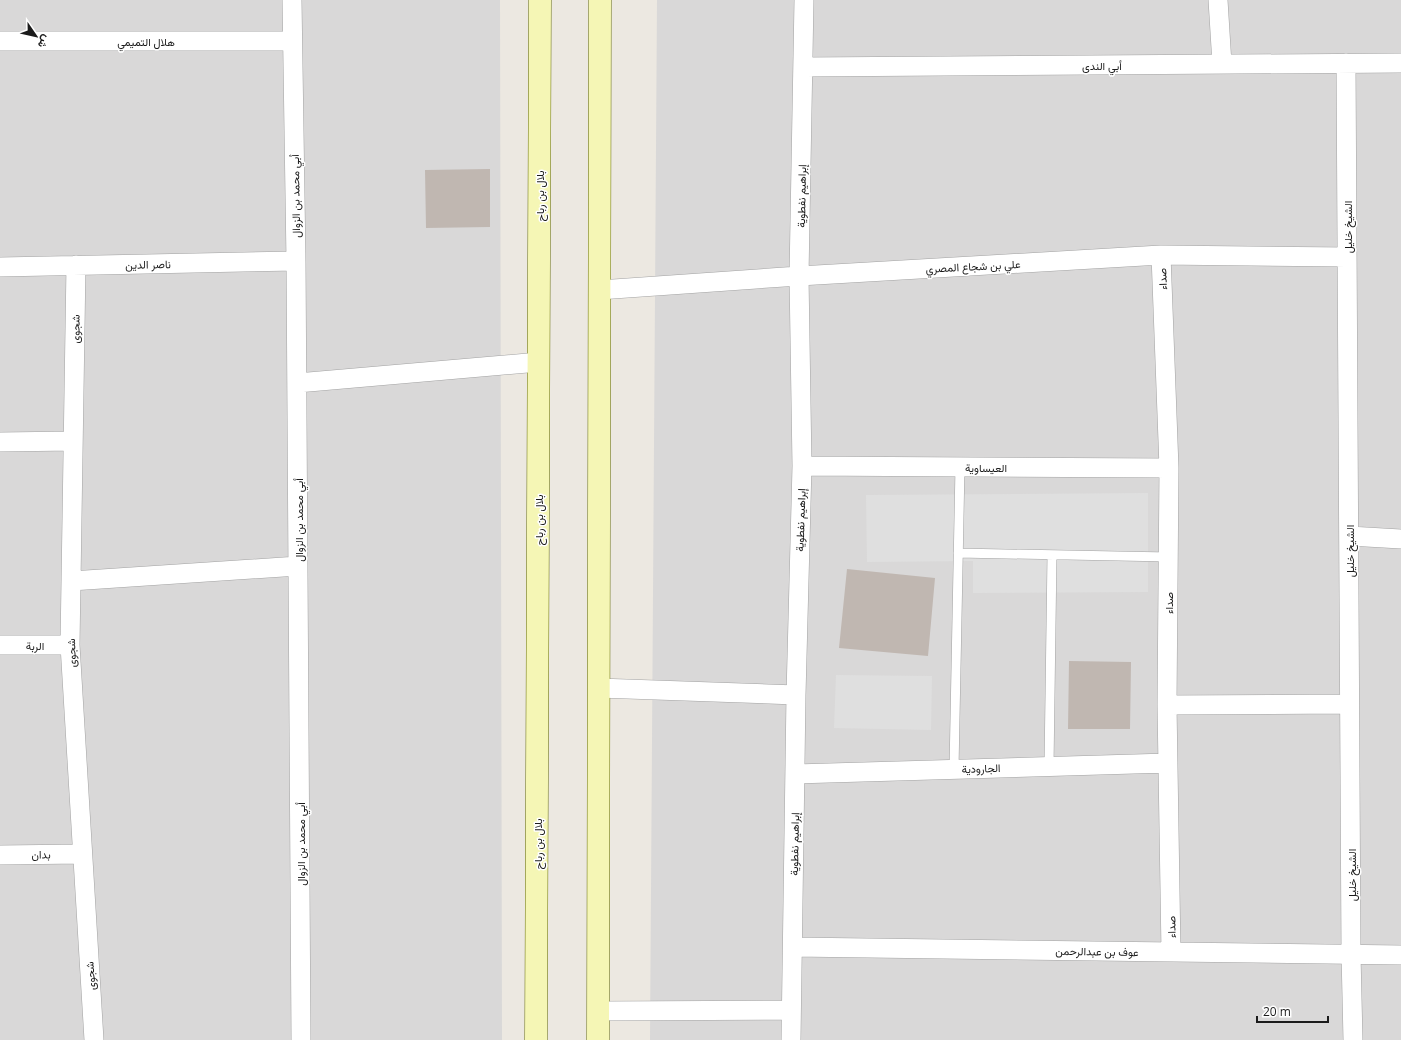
<svg xmlns="http://www.w3.org/2000/svg" width="1401" height="1040" font-family="'Open Sans',Vazirmatn,sans-serif">
  <style>
    .residential { fill: #d9d8d8 }
    .parking { fill: #dfdfdf }
    .building { fill: #c0b7b1 }
    .lines { fill: none; stroke-linecap: round; stroke-linejoin: round }
    .lane-casing { stroke: #a2a2a2; stroke-width: 10 }
    .street-casing { stroke: #a2a2a2; stroke-width: 20 }
    .secondary-casing { stroke: #646b09; stroke-width: 23 }
    .lane { stroke: #fff; stroke-width: 9 }
    .street { stroke: #fff; stroke-width: 19 }
    .secondary { stroke: #f5f6b5; stroke-width: 22 }
    .labels { text-anchor: middle; dominant-baseline: central; stroke-width: 3; stroke-linejoin: round; paint-order: stroke }
    .street-label { font-size: 11px; fill: #1b1b1b; stroke: #fff }
  </style>
  <rect width="100%" height="100%" fill="#ece8e1"/>
  <path class="residential" d="M0,0H500L502,1040H0Z
    M657,0H1401V1040H650Z"/>
  <path class="parking" d="M1148,493V592L973,593V561L867,562L866,495Z
    M836,675L932,676L931,730L834,728Z"/>
  <path class="building" d="M490,169V227L426,228L425,170Z
    M847,569L935,578L928,656L839,648Z
    M1069,661L1131,662L1130,729H1068Z"/>
  <g class="lines">
    <defs>
      <path id="lane" d="M958,553L1169,557
        M1049,766L1052,555
        M954,769L960,467"/>
      <path id="street" d="M292,0L296,261L301,1040
        M1218,0L1222,64
        M0,41H292
        M1346,63L1351,954L1353,1040
        M804,67L1401,63
        M1161,255L1169,468L1167,705L1171,952
        M76,265L70,645L94,1040
        M0,267L296,261
        M599,290L799,276L1161,255L1347,257
        M297,383L539,362
        M0,442L73,441
        M802,466L1169,468
        M1349,536L1401,539
        M71,581L298,566
        M0,645H70
        M598,688L796,695
        M1167,705L1349,704
        M795,774L1168,763
        M0,855L82,854
        M793,947L1401,955
        M598,1011L791,1010
        M791,1040L796,695L802,466L799,276L804,0"/>
      <path id="secondary" d="M536,1040L540,0
        M598,1040L600,0"/>
    </defs>
    <use href="#lane" class="lane-casing"/>
    <use href="#street" class="street-casing"/>
    <use href="#secondary" class="secondary-casing"/>
    <use href="#lane" class="lane"/>
    <use href="#street" class="street"/>
    <use href="#secondary" class="secondary"/>
  </g>
  <g class="labels">
    <g class="street-label">
      <text x="146" y="41">هلال التميمي</text>
      <text x="1102" y="65">أبي الندى</text>
      <text transform="translate(295 196) rotate(-91)">أبي محمد بن الزوال</text>
      <text transform="translate(539 196) rotate(-90)">بلال بن رباح</text>
      <text transform="translate(801 196) rotate(-89)">إبراهيم نفطوية</text>
      <text transform="translate(1347 227) rotate(-90)">الشيخ خليل</text>
      <text transform="translate(148 264) rotate(-1)">ناصر الدين</text>
      <text transform="translate(973 266) rotate(-3)">علي بن شجاع المصري</text>
      <text transform="translate(1162 279) rotate(-92)">صداء</text>
      <text transform="translate(75 329) rotate(-89)">شجوى</text>
      <text x="986" y="467">العيساوية</text>
      <text transform="translate(298 520) rotate(-90)">أبي محمد بن الزوال</text>
      <text transform="translate(538 520) rotate(-90)">بلال بن رباح</text>
      <text transform="translate(800 520) rotate(-88)">إبراهيم نفطوية</text>
      <text transform="translate(1349 551) rotate(-90)">الشيخ خليل</text>
      <text transform="translate(1168 603) rotate(-90)">صداء</text>
      <text x="35" y="645">الربة</text>
      <text transform="translate(71 653) rotate(-92)">شجوى</text>
      <text transform="translate(981 768) rotate(-2)">الجارودية</text>
      <text transform="translate(300 844) rotate(-90)">أبي محمد بن الزوال</text>
      <text transform="translate(537 844) rotate(-90)">بلال بن رباح</text>
      <text transform="translate(794 844) rotate(-89)">إبراهيم نفطوية</text>
      <text transform="translate(41 854) rotate(-1)">بدان</text>
      <text transform="translate(1351 875) rotate(-90)">الشيخ خليل</text>
      <text transform="translate(1171 927) rotate(-91)">صداء</text>
      <text transform="translate(1097 951) rotate(1)">عوف بن عبدالرحمن</text>
      <text transform="translate(90 976) rotate(-94)">شجوى</text>
    </g>
  </g>
  <g transform="translate(36 36) rotate(124)" stroke="#ffffff" stroke-width="3" paint-order="stroke">
  <path d="M0-3L7 15L0 10L-7 15Z" fill="#1b1b1b"/>
  <text y="-6" font-size="11" font-weight="bold" text-anchor="middle" fill="#1b1b1b">ش</text>
  </g>
  <path d="M1257 1016v6h71v-6" fill="none" stroke="#1b1b1b" stroke-width="2"/>
  <text x="1263" y="1016" font-size="12" fill="#1b1b1b" stroke="#ffffff" stroke-width="3" paint-order="stroke">20 m</text>
</svg>
